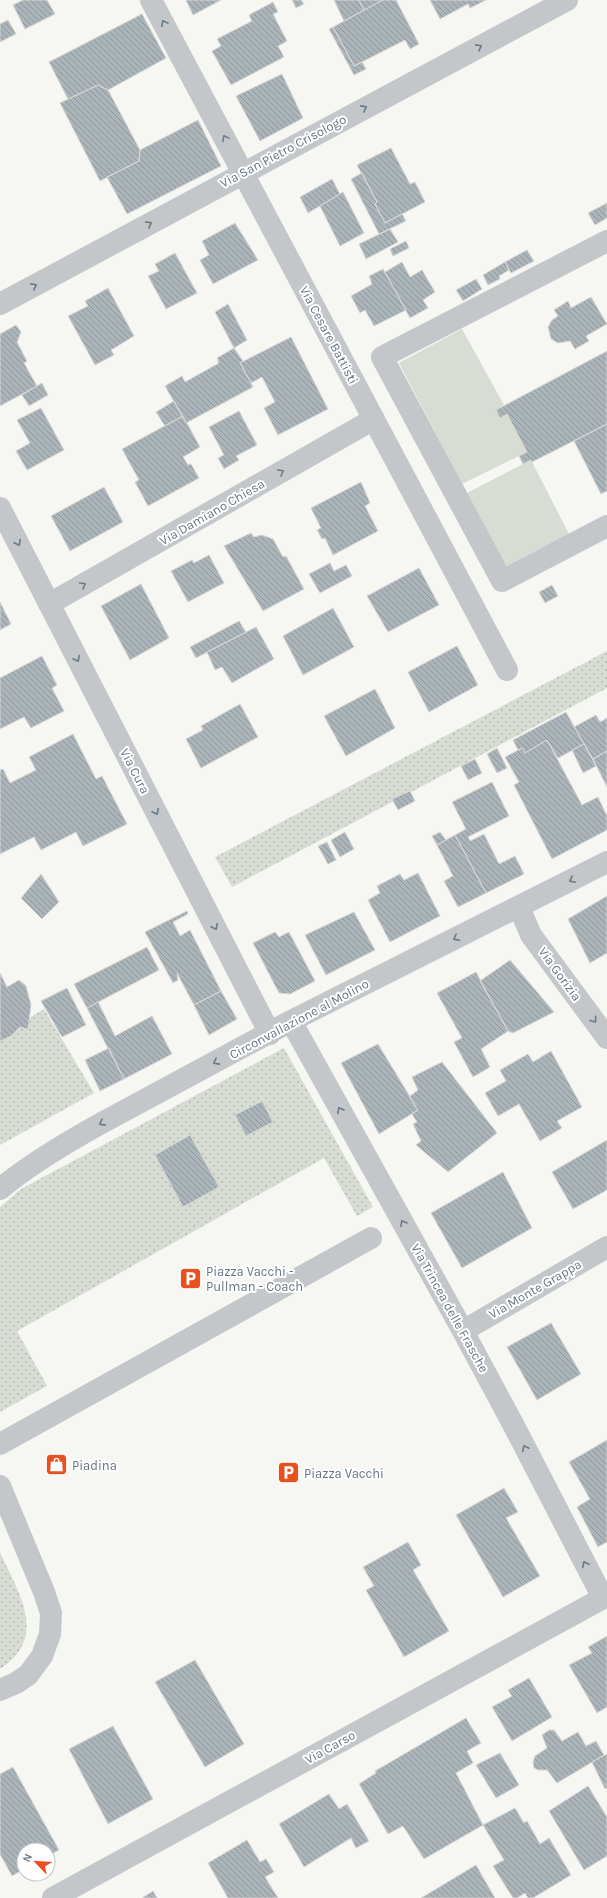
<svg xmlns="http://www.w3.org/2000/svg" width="607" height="1898" font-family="Karla,sans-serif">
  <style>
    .grass { fill: url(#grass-dots) }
    .pitch { fill: #d7ddd3 }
    .building { fill: url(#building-back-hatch); stroke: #d7d7d5 }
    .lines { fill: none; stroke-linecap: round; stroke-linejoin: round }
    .minor { stroke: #c3c7ca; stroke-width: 22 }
    .oneway { stroke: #697a88 }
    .labels { text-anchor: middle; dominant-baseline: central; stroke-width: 4; stroke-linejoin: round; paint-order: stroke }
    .street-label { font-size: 13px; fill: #647684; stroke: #fff }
    .poi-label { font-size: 13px; fill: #647684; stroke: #fff; text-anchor: start }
  </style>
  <defs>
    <pattern id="grass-dots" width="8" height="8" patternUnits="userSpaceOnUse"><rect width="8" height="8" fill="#d7ddd3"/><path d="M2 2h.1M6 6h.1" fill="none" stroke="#b2b8b1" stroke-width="1.8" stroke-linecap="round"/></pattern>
    <pattern id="building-back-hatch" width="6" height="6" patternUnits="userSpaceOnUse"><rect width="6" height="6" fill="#abb4b9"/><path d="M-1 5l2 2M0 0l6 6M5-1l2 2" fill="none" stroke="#8f979c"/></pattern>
  </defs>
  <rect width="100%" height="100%" fill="#f6f6f2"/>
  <path class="grass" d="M607,651V688L232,887L215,857Z
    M44,1009L94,1093L0,1145V1041L11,1036L20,1027L28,1029L29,1018Z
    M284,1048L373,1207L357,1216L324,1158L17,1331L47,1386L0,1412V1207L21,1189Z
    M0,1552C19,1594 49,1637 0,1669Z"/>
  <path class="pitch" d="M462,329L504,405L496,410L500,417L507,414L527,452L462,484L399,363Z
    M531,460L569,534L505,567L467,493Z"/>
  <path class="building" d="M23,0H47L55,14L25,29L13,5Z
    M186,0H221L193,15Z
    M292,0H301L304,4L296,8Z
    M334,0H359L364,10L344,21Z
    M359,0H383L364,10Z
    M383,0H396L419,44L410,49L405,40L354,66L333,27Z
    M430,0H486L470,8L468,4L440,19Z
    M273,2L278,12L273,14L287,41L278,46L284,57L231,85L212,51L221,46L217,39L252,21L249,15Z
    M142,14L166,58L108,90L98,85L68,99L49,62Z
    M8,20L16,34L0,42V24Z
    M333,27L354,66L362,62L366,69L354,75L329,29Z
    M282,74L303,118L260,141L236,96Z
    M98,85L108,90L140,150L139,161L100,181L60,103Z
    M198,120L221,166L127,214L107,177L139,161L140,150Z
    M391,148L410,184L415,182L425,202L385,223L375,204L377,202L357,165Z
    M362,173L377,202L375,204L385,223L402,214L406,221L379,234L351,179Z
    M332,179L340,194L308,213L300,197Z
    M343,192L364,233L340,246L320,206Z
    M607,203V218L595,225L588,213Z
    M235,223L258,260L213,284L200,260L209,255L202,241Z
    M390,229L398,242L366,259L359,244Z
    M406,241L409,248L393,256L390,249Z
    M527,250L534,261L511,273L505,262Z
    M175,253L197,293L166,309L148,276L159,271L155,264Z
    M402,262L410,277L422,270L435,292L423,300L428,308L410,318L385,272Z
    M505,262L509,270L499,276L500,279L488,285L483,275Z
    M383,269L406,310L374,326L365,310L360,313L351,296L372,284L369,276Z
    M476,279L482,289L463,301L456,290Z
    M108,288L134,336L111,350L114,355L95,365L68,316L88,306L85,301Z
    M591,297L607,324L586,336L589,341L575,349L570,341L558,343L551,339L548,327L552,320L558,316L554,310L568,301L571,308Z
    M228,304L247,340L234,348L215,312Z
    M16,325L21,332L17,342L27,361L24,363L37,386L0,406V334Z
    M291,337L328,409L278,435L264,408L275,402L262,377L251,383L240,363Z
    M234,348L243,361L240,363L253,387L186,423L165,386L182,376L185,382L219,363L217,358Z
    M607,351V424L532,462L531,460L523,464L519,456L527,452L507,414L500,418L496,410Z
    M42,383L48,395L29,406L22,395Z
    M174,401L183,416L165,426L156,412Z
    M41,408L64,450L27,470L16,451L30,443L17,420Z
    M239,411L257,445L236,456L239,460L224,469L218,458L224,455L209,427Z
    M183,416L200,447L183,457L188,465L191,464L199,478L148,506L135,482L139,480L122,449Z
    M607,424V491L601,494L574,441Z
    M361,482L370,503L365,506L378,531L333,555L325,538L322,539L317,530L321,528L311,508Z
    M104,487L123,522L70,551L51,516Z
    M251,533L254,537L262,535L273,539L283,557L286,556L304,589L263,611L224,546Z
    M209,555L224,583L188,602L171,571L192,560L194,563Z
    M330,563L334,571L346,565L352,576L320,593L309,574Z
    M419,568L439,605L388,632L367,596Z
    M141,584L169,638L130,660L101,606Z
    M552,585L558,596L545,603L539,592Z
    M0,602L11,624L0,630Z
    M333,608L354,647L303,675L283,636Z
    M239,621L246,632L196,658L190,647Z
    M256,627L274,659L232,683L222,667L215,670L207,652Z
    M457,646L478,685L429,712L408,672Z
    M42,656L57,685L52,688L64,711L31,728L24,717L0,729V678Z
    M375,689L395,728L346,756L324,716Z
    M240,704L258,737L201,768L186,739L203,730L201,726Z
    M566,712L584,744L558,758L547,740L525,753L522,748L518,750L513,740Z
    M596,715L600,722L607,718V751L593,759L574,727Z
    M73,734L96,779L102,776L127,824L83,846L76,832L41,850L34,837L0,854V770L3,769L10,783L36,770L29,757Z
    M547,740L582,805L598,797L607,816V830L552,859L514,785L519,782L505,757L522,748L525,753Z
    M584,744L596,766L583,773L572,750Z
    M497,748L507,768L497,773L487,754Z
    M607,751V787L593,759Z
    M475,759L482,773L468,780L461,766Z
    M492,782L509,816L468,837L470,841L484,834L499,864L515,856L524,874L486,893L455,835L466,829L452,802Z
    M410,791L415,801L398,810L392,799Z
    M345,832L354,849L340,857L331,840Z
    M440,832L446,840L437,845L432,836Z
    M455,835L486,893L458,907L444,881L453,876L437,845Z
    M327,842L336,860L328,864L318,846Z
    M418,873L440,916L390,942L368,900L380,893L377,886L400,874L404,880Z
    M41,874L59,902L42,919L21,898Z
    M607,896V953L590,963L568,919Z
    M187,911L188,914L173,922L180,936L190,930L221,991L194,1005L177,973L178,980L173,983L145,932Z
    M354,912L375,950L326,975L305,935Z
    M275,932L279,937L289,932L315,981L290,994L279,993L253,943Z
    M147,947L159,970L87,1008L74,984Z
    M510,960L554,1012L513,1033L508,1031L480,981Z
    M476,972L508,1031L481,1049L490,1067L473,1077L454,1042L462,1038L437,993Z
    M0,973L7,987L19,980L26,986L31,1005L28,1029L20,1027L11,1036L0,1041Z
    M67,988L86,1025L62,1037L41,1001Z
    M221,991L237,1019L209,1035L194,1005Z
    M98,1002L115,1036L152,1016L172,1054L124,1079L87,1008Z
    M378,1044L418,1110L379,1134L341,1063Z
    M109,1048L124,1079L100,1091L85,1060Z
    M551,1051L582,1107L557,1121L562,1128L540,1141L519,1104L498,1116L485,1093L506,1081L500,1070L528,1054L533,1062Z
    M442,1062L497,1133L448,1172L416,1145L421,1141L413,1124L417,1122L412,1114L418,1110L409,1097L418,1090L412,1077Z
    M262,1101L273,1122L246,1136L235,1115Z
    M190,1135L219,1187L183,1207L155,1155Z
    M607,1140V1190L573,1209L552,1172Z
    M503,1172L532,1228L462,1268L431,1213Z
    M551,1323L581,1374L537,1400L507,1347Z
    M607,1440V1542L598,1547L577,1507L590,1499L569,1462Z
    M504,1488L518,1512L506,1518L540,1576L503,1597L456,1515Z
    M408,1542L421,1565L413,1570L449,1631L404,1657L366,1590L374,1586L363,1567Z
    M607,1636V1707L597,1713L569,1665L592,1653L588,1647Z
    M195,1660L244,1744L205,1767L155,1682Z
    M529,1678L552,1717L512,1741L492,1707L512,1696L508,1690Z
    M466,1718L481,1743L467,1751L473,1763L456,1773L483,1825L424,1859L403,1826L388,1834L359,1784L376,1773L375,1771Z
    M113,1726L153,1799L108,1824L69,1749Z
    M549,1730H554L562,1741L578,1732L586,1746L596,1741L604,1755L557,1783L547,1770H538L534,1768L533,1762L535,1756L547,1748L542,1735Z
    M500,1753L519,1785L496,1798L476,1765Z
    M607,1754V1788L605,1789L592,1762Z
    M13,1767L59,1850L48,1856V1850H24V1869L12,1876L0,1854V1774Z
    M588,1786L607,1817V1856L584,1870L549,1811Z
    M329,1794L339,1809L347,1804L369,1841L356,1848L351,1838L304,1867L279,1824Z
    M515,1808L524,1823L527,1821L540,1844L549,1838L571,1875L533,1898H528L525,1893L517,1898H513L493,1866L504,1860L483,1825Z
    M247,1840L260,1862L266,1859L274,1872L265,1877L278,1898H228L208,1863Z
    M476,1865L495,1898H421Z
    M153,1891L157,1898H142Z"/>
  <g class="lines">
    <path class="minor" d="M151,0L507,670
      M607,241L382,357L502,581L607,526
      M0,304L567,0
      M0,508L270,1034
      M49,604L374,419
      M519,907L531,935L607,1038
      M291,1021L463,1331L514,1426L603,1598
      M0,1189C30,1164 64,1144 98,1125L291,1021L607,862
      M463,1331L607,1247
      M0,1444L371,1238
      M0,1486L44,1592L51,1613L50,1634L42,1656L28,1675L16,1683L0,1690
      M53,1898L607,1596"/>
  </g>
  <defs><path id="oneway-chevron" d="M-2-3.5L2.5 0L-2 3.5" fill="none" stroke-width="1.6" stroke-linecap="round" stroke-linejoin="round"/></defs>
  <g class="oneway">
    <use href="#oneway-chevron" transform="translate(164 23) rotate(-118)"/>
    <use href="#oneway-chevron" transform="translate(479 47) rotate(-28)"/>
    <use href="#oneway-chevron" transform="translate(364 108) rotate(-28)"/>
    <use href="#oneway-chevron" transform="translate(225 138) rotate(-118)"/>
    <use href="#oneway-chevron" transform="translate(149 224) rotate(-28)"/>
    <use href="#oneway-chevron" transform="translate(34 286) rotate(-28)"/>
    <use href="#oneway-chevron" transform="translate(281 472) rotate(-30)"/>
    <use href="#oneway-chevron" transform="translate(18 543) rotate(63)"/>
    <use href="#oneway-chevron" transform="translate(83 585) rotate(-30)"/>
    <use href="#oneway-chevron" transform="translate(77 659) rotate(63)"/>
    <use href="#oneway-chevron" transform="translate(156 812) rotate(63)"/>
    <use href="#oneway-chevron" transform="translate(572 880) rotate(153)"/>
    <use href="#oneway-chevron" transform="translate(215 927) rotate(63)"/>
    <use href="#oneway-chevron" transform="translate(456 938) rotate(153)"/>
    <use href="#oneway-chevron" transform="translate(594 1020) rotate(54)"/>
    <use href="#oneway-chevron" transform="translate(216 1062) rotate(152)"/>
    <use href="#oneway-chevron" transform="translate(340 1110) rotate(-119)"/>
    <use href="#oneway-chevron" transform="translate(102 1123) rotate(152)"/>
    <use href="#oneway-chevron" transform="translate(403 1223) rotate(-119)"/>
    <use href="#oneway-chevron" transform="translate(525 1448) rotate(-117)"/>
    <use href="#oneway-chevron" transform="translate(585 1564) rotate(-117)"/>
  </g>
  <defs>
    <symbol id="parking-square" viewBox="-11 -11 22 22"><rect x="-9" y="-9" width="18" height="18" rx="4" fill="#e9501f" stroke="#fff"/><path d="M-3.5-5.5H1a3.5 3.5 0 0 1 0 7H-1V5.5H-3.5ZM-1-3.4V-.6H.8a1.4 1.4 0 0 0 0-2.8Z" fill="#fff"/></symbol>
    <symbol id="shop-square" viewBox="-11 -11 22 22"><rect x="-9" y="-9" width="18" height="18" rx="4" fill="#e9501f" stroke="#fff"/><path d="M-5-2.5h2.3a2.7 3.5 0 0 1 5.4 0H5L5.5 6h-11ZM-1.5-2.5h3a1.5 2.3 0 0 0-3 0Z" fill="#fff"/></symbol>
  </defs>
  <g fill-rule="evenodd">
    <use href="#parking-square" x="178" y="1266" width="25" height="25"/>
    <use href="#shop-square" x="44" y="1452" width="25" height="25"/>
    <use href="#parking-square" x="276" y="1460" width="25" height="25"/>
  </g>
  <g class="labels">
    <g class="street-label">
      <text transform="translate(283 151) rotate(-28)">Via San Pietro Crisologo</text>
      <text transform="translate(329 335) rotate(62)">Via Cesare Battisti</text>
      <text transform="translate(212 512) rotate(-30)">Via Damiano Chiesa</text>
      <text transform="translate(135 771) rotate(63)">Via Cura</text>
      <text transform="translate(560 974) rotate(54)">Via Gorizia</text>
      <text transform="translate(299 1019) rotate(-28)">Circonvallazione al Molino</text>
      <text transform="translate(535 1289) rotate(-30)">Via Monte Grappa</text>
      <text transform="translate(450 1308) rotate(61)">Via Trincea delle Frasche</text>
      <text transform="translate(330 1747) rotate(-29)">Via Carso</text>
    </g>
    <g class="poi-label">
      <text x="206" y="1271">Piazza Vacchi -<tspan x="206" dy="15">Pullman - Coach</tspan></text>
      <text x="72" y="1465">Piadina</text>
      <text x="304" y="1473">Piazza Vacchi</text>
    </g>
  </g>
  <g transform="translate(36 1862) rotate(295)"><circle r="19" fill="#ffffff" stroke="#c1c8ce"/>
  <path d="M0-3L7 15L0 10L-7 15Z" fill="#e9501f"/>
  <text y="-6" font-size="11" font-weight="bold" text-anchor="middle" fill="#647684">N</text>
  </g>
</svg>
